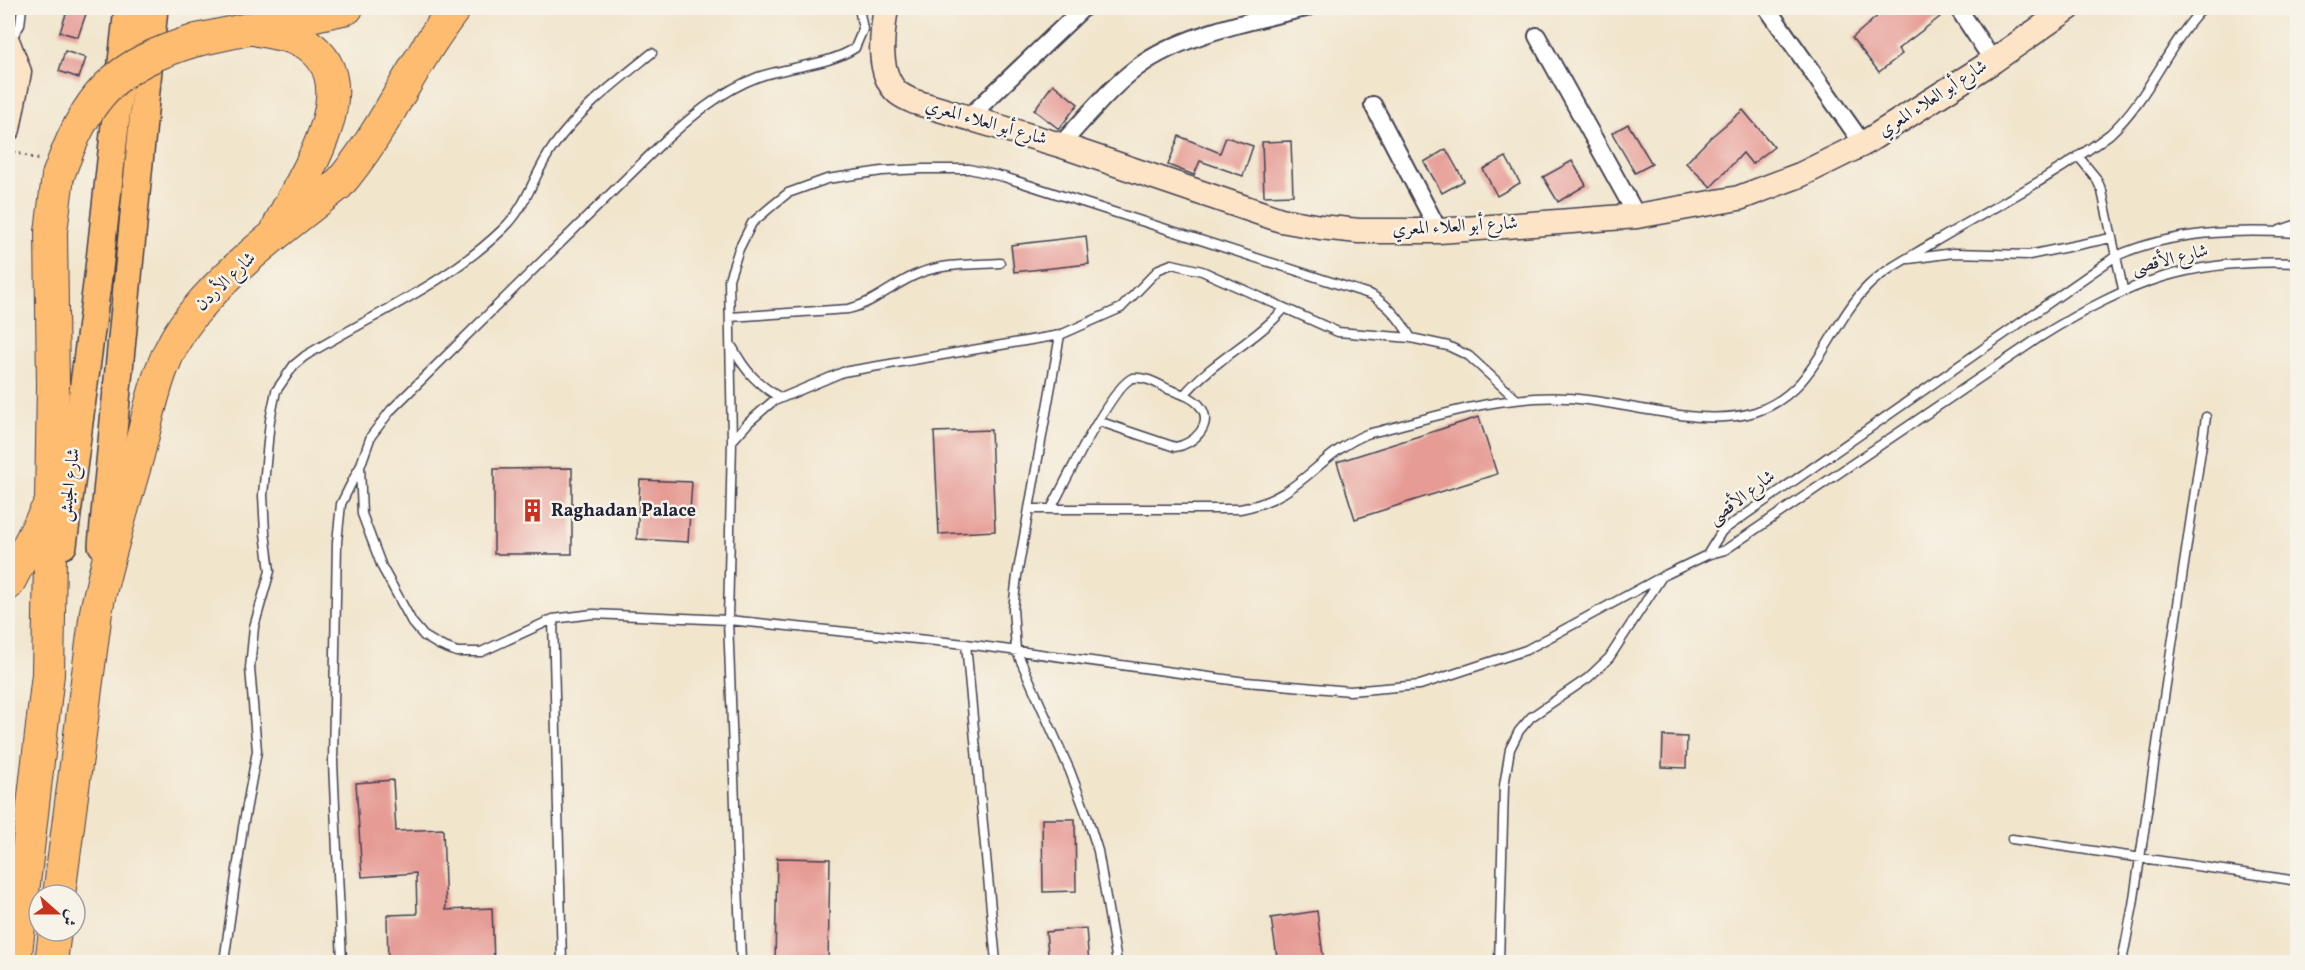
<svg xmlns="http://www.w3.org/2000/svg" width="2305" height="970" font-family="Vollkorn,Amiri,serif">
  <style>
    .building { fill: #e69b95 }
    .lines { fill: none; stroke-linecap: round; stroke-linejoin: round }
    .lane-casing { stroke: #413f51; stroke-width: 11 }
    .street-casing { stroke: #413f51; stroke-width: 20 }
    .secondary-casing { stroke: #413f51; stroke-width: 27 }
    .primary-casing { stroke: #413f51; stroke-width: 30 }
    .highway-casing { stroke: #413f51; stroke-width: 34 }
    .path { stroke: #413f51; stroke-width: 3; stroke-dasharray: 1.5 4.5; stroke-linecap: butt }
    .lane { stroke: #fff; stroke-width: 8 }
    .street { stroke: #fff; stroke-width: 16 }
    .secondary { stroke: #fee4c6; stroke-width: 24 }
    .primary { stroke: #fdbc70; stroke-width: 27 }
    .highway { stroke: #fdbc70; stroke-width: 32 }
    .highway-bridge-casing { stroke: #413f51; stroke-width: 34; stroke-linecap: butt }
    .highway-bridge { stroke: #fdbc70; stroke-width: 32 }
    .labels { text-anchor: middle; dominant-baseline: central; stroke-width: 5; stroke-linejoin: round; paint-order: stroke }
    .street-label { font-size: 18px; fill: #22223b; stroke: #f7f3e8 }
    .poi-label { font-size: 18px; font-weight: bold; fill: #22223b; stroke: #f7f3e8; text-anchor: start }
  </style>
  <rect width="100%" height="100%" fill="#f7f3e8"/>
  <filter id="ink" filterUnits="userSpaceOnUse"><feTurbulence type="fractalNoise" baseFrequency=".0167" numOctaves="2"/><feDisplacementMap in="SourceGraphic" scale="12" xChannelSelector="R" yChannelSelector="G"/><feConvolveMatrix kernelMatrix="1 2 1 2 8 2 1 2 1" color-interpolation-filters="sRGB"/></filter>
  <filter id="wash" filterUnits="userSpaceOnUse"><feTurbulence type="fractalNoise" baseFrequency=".008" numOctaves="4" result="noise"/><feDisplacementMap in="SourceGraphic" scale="24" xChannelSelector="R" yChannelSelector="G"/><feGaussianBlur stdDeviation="1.35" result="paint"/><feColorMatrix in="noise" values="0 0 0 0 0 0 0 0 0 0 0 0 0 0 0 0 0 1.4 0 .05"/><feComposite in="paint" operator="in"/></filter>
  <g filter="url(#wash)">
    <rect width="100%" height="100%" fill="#f1e5cc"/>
    <g id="blocks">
      <path class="building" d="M68,8H88L78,37L60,32Z
        M1877,8H1932L1940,17L1898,49L1902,54L1879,72L1852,38L1881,13Z
        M65,51L86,58L79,78L59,71Z
        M1053,84L1078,104L1059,129L1034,110Z
        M1743,110L1774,147L1752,164L1743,153L1711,187L1686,163L1711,137Z
        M1628,124L1652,164L1635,173L1612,133Z
        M1179,136L1220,153L1226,137L1253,146L1243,176L1200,161L1194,175L1168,165Z
        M1291,141L1293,195L1264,196L1262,142Z
        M1446,149L1464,181L1442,193L1424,162Z
        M1506,157L1520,183L1497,196L1483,169Z
        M1572,161L1586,185L1558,202L1543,177Z
        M1086,236L1089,264L1014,272L1011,245Z
        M1479,417L1497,474L1355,519L1337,462Z
        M991,430L995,531L939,534L934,432Z
        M572,468V554H494V469Z
        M640,480L692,482L688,542L637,539Z
        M1663,736L1687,737L1686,768L1662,767Z
        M393,780L396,831L443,829L446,910L492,908L494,963H388L387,915L417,914L416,873L362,877L356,783Z
        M1042,819H1075L1076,891L1043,892Z
        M777,858L830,859L828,963H775Z
        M1317,911L1324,963H1278L1271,918Z
        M1086,928L1089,963H1049L1046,932Z"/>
    </g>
  </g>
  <g filter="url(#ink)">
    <use href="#blocks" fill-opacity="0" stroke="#413f51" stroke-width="1.5"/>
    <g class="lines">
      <defs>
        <path id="lane" d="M859,8L863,29L855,48C827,66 789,66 758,77C720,91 689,119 660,145L391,410L371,436L360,467L362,514L382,567L412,622L424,636L439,645L457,652H481L553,619L593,614L728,620L966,644L1246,682L1350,691L1420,685L1526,650L1663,576L1707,555L1725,550L2040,337C2130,281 2191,258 2298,263
          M10,41L20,25L22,8
          M2078,156L2096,178L2102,191L2123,289
          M2280,230L2298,224
          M1909,259L1953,253L2029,255L2111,238
          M730,317L848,309C875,303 894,283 920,273C944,263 975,265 1000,263
          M1060,335L1017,576L1013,609L1016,650L1070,771L1087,816L1098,851L1117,962
          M733,348C745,371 758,385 781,398
          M1184,395C1213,360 1253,343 1283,310
          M732,441L749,422L772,402L843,372L1060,335L1121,308L1159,269L1172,264L1202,271L1338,332L1411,338L1448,346L1469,356L1515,398
          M1031,509H1240C1302,498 1316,455 1367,434C1432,418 1499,394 1567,398C1624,401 1701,429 1755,412C1817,392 1827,327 1868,286C1886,268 1914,255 1936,241C1994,207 2056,175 2110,134C2150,97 2166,47 2203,8
          M1051,509C1063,486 1113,383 1133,378C1145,376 1158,384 1168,389C1179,393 1193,397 1200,406C1215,424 1193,445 1175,447L1098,421
          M1707,555L1722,531L2116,256C2173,231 2237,229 2298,233
          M553,619L562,962
          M966,644L996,962
          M2012,839L2298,881
          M224,962L243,827L257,751L250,668L254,627L270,571L265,533L263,495L270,420L276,391L294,365L305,356C372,315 447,284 504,228C528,205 534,173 553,147C580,109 616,82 652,53
          M342,962L333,762L337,542L341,504L358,470
          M741,962L728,620L732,441L729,279L739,249L752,223L773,205L788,193L827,179L882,171L923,169H969L1004,177L1372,295C1390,307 1400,319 1411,338
          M1499,962L1504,786L1510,749L1519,731L1531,717L1588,678L1609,658L1661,578
          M2122,962L2133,905L2206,417"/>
        <path id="street" d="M1767,8L1863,144
          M1958,8L1993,61
          M1537,36L1637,216
          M1373,105L1439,231
          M969,117L1083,8
          M1060,145C1087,117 1113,83 1145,62C1189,33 1255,20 1306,8"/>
        <path id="secondary" d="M886,8C882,33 876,74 898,93C903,97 910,100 915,102L1060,145L1281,220L1320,227L1359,231H1439L1637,216L1739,198L1800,175L1863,144L1993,61L2069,8
          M8,43L19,72L8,129"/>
        <path id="primary" d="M63,545L99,269L128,8
          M102,545L154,8"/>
        <path id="highway" d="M254,29C270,33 293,35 307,44C369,85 300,181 278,227
          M197,40L347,8
          M8,584L46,511
          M59,895L96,612C106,561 122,512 136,462C151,409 156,360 192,315C233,264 288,225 338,185C385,131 411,64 455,8
          M15,962L48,674L53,385L51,232L58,176
          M51,962L55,931"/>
      </defs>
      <use href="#lane" class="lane-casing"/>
      <use href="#street" class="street-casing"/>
      <use href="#secondary" class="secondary-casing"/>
      <use href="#primary" class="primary-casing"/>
      <use href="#highway" class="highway-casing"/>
      <path class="path" d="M8,150L40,160"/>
      <use href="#lane" class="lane"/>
      <use href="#street" class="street"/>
      <use href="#secondary" class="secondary"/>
      <use href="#primary" class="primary"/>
      <use href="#highway" class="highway"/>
      <defs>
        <path id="highway-bridge" d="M58,176C87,95 113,65 197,40"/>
      </defs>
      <use href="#highway-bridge" class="highway-bridge-casing"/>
      <use href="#highway-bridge" class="highway-bridge"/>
    </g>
  </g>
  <defs>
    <symbol id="building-bare" viewBox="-9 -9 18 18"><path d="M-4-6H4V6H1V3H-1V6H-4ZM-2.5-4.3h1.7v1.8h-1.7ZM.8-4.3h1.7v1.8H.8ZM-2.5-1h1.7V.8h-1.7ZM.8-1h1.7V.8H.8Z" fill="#c8321e" stroke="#f7f3e8" stroke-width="2.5" paint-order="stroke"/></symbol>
  </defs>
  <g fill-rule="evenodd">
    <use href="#building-bare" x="516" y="494" width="33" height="33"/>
  </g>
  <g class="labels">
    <g class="street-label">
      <text transform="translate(1933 99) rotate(-33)">شارع أبو العلاء المعري</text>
      <text transform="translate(986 123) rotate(16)">شارع أبو العلاء المعري</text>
      <text transform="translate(1455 227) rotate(-3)">شارع أبو العلاء المعري</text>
      <text transform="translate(2170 260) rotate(-14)">شارع الأقصى</text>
      <text transform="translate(226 282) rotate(-44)">شارع الأردن</text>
      <text transform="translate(70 485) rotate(-83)">شارع الجيش</text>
      <text transform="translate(1742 498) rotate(-37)">شارع الأقصى</text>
    </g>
    <g class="poi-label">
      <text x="551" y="511">Raghadan Palace</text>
    </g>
  </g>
  <rect width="2305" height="970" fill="none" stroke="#f7f3e8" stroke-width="30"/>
  <g transform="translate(57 913) rotate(111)"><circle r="28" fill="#f7f3e8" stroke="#a29fa3" stroke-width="1.5"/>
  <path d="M0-4.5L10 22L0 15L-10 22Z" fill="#c8321e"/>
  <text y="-9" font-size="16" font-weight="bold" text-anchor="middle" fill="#22223b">ش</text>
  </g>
</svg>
